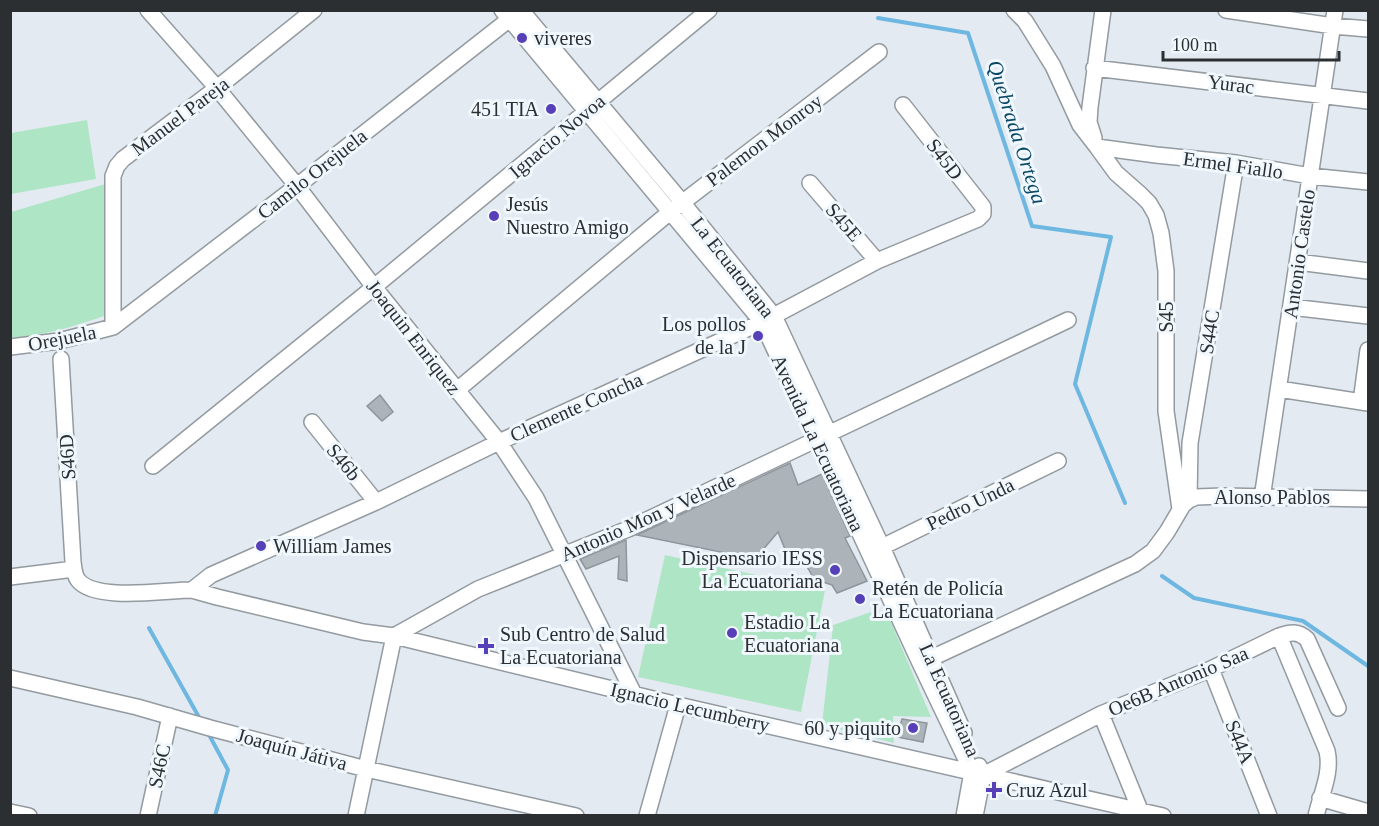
<svg xmlns="http://www.w3.org/2000/svg" width="1379" height="826" font-family="Georgia,serif">
  <style>
    .green { fill: #aee6c5 }
    .lines { fill: none; stroke-linecap: round; stroke-linejoin: round }
    .stream { stroke: #6eb7e1; stroke-width: 4 }
    .building { fill: #acb4ba; stroke: #8e959b; stroke-width: 1.5 }
    .minor-casing { stroke: #939aa0; stroke-width: 18 }
    .minor { stroke: #fff; stroke-width: 15 }
    .poi-dot { fill: #563fb7; stroke: #f0f8fe; stroke-width: 2 }
    .labels { text-anchor: middle; dominant-baseline: central; stroke-width: 6; stroke-linejoin: round; paint-order: stroke }
    .poi-label { font-size: 20px; fill: #2c2f32; stroke: #f0f8fe; text-anchor: start }
    .street-label { font-size: 20px; fill: #2c2f32; stroke: #f0f8fe }
    .water-label { font-size: 21px; font-style: italic; fill: #0b4865; stroke: #f0f8fe }
  </style>
  <rect width="100%" height="100%" fill="#e3eaf1"/>
  <path class="green" d="M87,120L96,179L11,194V133Z
    M112,182L107,315C81,324 56,332 29,336C22,337 17,338 11,337V212Z
    M665,555L825,590L801,712L638,677Z
    M874,611L888,615L931,717L893,716L894,743L822,725L833,625Z"/>
  <g class="lines">
    <path class="stream" d="M878,18L968,33L1032,226L1111,237L1075,384L1125,503
      M1162,576L1194,598L1303,621L1368,666
      M149,628L200,719
      M207,731L228,770L215,816"/>
  </g>
  <path class="building" d="M380,395L393,412L382,421L367,406Z
    M790,463L798,485L822,474L850,536L845,538L867,581L837,593L832,585L814,579L802,558L791,564L778,532L755,559L637,535Z
    M626,540L627,581L618,579L619,556L586,569L580,559Z
    M902,719L927,723L923,742L897,737Z"/>
  <g class="lines">
    <defs>
      <path id="minor" d="M148,10L217,88L297,186L374,287L499,442L536,498L634,694
        M502,10L762,322L920,663L972,772L964,816
        M521,10L682,202L774,316L882,547L964,733
        M1014,10L1025,21L1053,66L1080,125L1097,147L1116,173L1141,195L1149,203L1156,215L1161,233L1166,271V411L1180,509
        M1226,10L1333,26L1368,29
        M1094,68L1368,101
        M903,105L983,207V214L978,219L877,261L762,322L499,442L376,502L220,571L211,575L192,590L217,597L363,632L394,636L678,705L1163,816
        M1094,138L1089,122L1090,107L1103,10
        M1097,147L1156,155L1236,163L1310,176L1368,182
        M810,183L877,261
        M1298,262L1368,271
        M1291,307L1368,316
        M113,327V176L117,166L123,159L217,88L314,10
        M10,347L59,341L113,327L297,186L516,14
        M61,359L73,562C74,568 74,575 78,580C95,602 166,590 192,590
        M1279,389L1368,403
        M456,391L670,212L879,52
        M1361,402L1368,350
        M312,422L376,502
        M153,466L374,287L709,10
        M1262,498L1335,10
        M1189,500L1190,443L1236,163
        M882,547L1058,461
        M10,577L74,569
        M1279,636L1327,751C1332,773 1321,794 1316,816
        M923,662L1135,564L1153,551L1167,532L1183,505L1189,500L1196,497L1223,496L1368,499
        M1211,669L1269,816
        M10,678L137,707L210,728L366,769L576,816
        M1101,714L1140,810
        M983,775L1101,714L1211,669L1279,636C1291,632 1298,631 1307,639L1338,708
        M1320,798L1368,812
        M10,812L29,816
        M148,816L170,716
        M356,816L394,636L478,589L628,529L1068,320
        M647,816L678,705
        M975,816L983,775L979,766"/>
    </defs>
    <use href="#minor" class="minor-casing"/>
    <use href="#minor" class="minor"/>
  </g>
  <g class="poi-dot">
    <circle cx="522" cy="38" r="6"/>
    <circle cx="551" cy="109" r="6"/>
    <circle cx="494" cy="216" r="6"/>
    <circle cx="758" cy="336" r="6"/>
    <circle cx="261" cy="546" r="6"/>
    <circle cx="835" cy="570" r="6"/>
    <circle cx="860" cy="599" r="6"/>
    <circle cx="732" cy="633" r="6"/>
    <path d="M483 637h6v6h6v6h-6v6h-6v-6h-6v-6h6z"/>
    <circle cx="913" cy="728" r="6"/>
    <path d="M991 781h6v6h6v6h-6v6h-6v-6h-6v-6h6z"/>
  </g>
  <g class="labels">
    <g class="poi-label">
      <text x="534" y="38">viveres</text>
      <text x="539" y="109" text-anchor="end">451 TIA</text>
      <text x="506" y="204">Jesús<tspan x="506" dy="23">Nuestro Amigo</tspan></text>
      <text x="746" y="324" text-anchor="end">Los pollos<tspan x="746" dy="23">de la J</tspan></text>
      <text x="273" y="546">William James</text>
      <text x="823" y="558" text-anchor="end">Dispensario IESS<tspan x="823" dy="23">La Ecuatoriana</tspan></text>
      <text x="872" y="588">Retén de Policía<tspan x="872" dy="23">La Ecuatoriana</tspan></text>
      <text x="744" y="622">Estadio La<tspan x="744" dy="23">Ecuatoriana</tspan></text>
      <text x="500" y="634">Sub Centro de Salud<tspan x="500" dy="23">La Ecuatoriana</tspan></text>
      <text x="901" y="728" text-anchor="end">60 y piquito</text>
      <text x="1006" y="790">Cruz Azul</text>
    </g>
    <g class="street-label">
      <text transform="translate(1231 84) rotate(7)">Yurac</text>
      <text transform="translate(180 116) rotate(-37)">Manuel Pareja</text>
      <text transform="translate(557 136) rotate(-40)">Ignacio Novoa</text>
      <text transform="translate(764 140) rotate(-37)">Palemon Monroy</text>
      <text transform="translate(945 159) rotate(52)">S45D</text>
      <text transform="translate(1233 165) rotate(8)">Ermel Fiallo</text>
      <text transform="translate(312 174) rotate(-38)">Camilo Orejuela</text>
      <text transform="translate(844 222) rotate(49)">S45E</text>
      <text transform="translate(1299 254) rotate(-82)">Antonio Castelo</text>
      <text transform="translate(733 267) rotate(52)">La Ecuatoriana</text>
      <text transform="translate(1166 317) rotate(-90)">S45</text>
      <text transform="translate(1209 332) rotate(-81)">S44C</text>
      <text transform="translate(414 337) rotate(52)">Joaquin Enriquez</text>
      <text transform="translate(62 338) rotate(-11)">Orejuela</text>
      <text transform="translate(576 407) rotate(-24)">Clemente Concha</text>
      <text transform="translate(818 443) rotate(65)">Avenida La Ecuatoriana</text>
      <text transform="translate(67 457) rotate(-94)">S46D</text>
      <text transform="translate(344 462) rotate(51)">S46b</text>
      <text x="1272" y="497">Alonso Pablos</text>
      <text transform="translate(970 504) rotate(-26)">Pedro Unda</text>
      <text transform="translate(648 517) rotate(-24)">Antonio Mon y Velarde</text>
      <text transform="translate(1178 681) rotate(-23)">Oe6B Antonio Saa</text>
      <text transform="translate(950 700) rotate(66)">La Ecuatoriana</text>
      <text transform="translate(690 707) rotate(13)">Ignacio Lecumberry</text>
      <text transform="translate(1240 742) rotate(68)">S44A</text>
      <text transform="translate(292 749) rotate(15)">Joaquín Játiva</text>
      <text transform="translate(159 766) rotate(-78)">S46C</text>
    </g>
    <g class="water-label">
      <text transform="translate(1017 132) rotate(72)">Quebrada Ortega</text>
    </g>
  </g>
  <rect width="1379" height="826" fill="none" stroke="#2c2f32" stroke-width="24"/>
  <path d="M1163 51v9h176v-9" fill="none" stroke="#2c2f32" stroke-width="3"/>
  <text x="1172" y="51" font-size="18" fill="#2c2f32" stroke="#f0f8fe" stroke-width="4.5" paint-order="stroke">100 m</text>
</svg>
